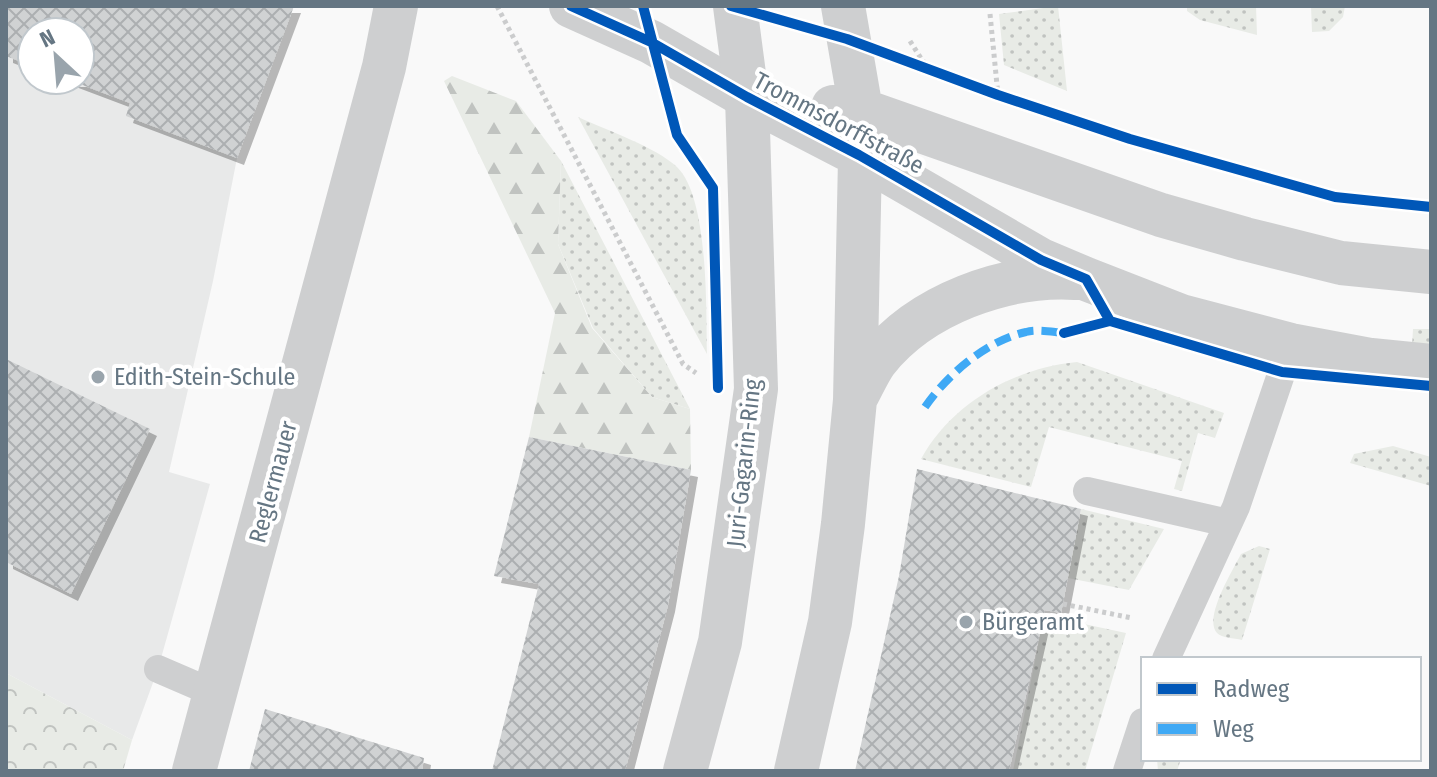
<svg xmlns="http://www.w3.org/2000/svg" width="1437" height="777" font-family="'Fira Sans Condensed',sans-serif">
  <style>
    .built { fill: #e8e9e9; fill-rule: evenodd }
    .grass { fill: url(#grass-dots) }
    .forest { fill: url(#forest-firs) }
    .park { fill: url(#park-crowns) }
    .building { fill: url(#building-cross-hatch); filter: url(#shadow) }
    .lines { fill: none; stroke-linecap: round; stroke-linejoin: round }
    .path { stroke: #cbcccd; stroke-width: 5; stroke-dasharray: 4 4; stroke-linecap: butt }
    .service { stroke: #cecfd0; stroke-width: 28 }
    .minor { stroke: #cecfd0; stroke-width: 44 }
    .tertiary { stroke: #cecfd0; stroke-width: 44 }
    .quiet { stroke: #3fa9f5; stroke-width: 8; stroke-dasharray: 16 8; stroke-linecap: butt }
    .cycleway-casing { stroke: #fff; stroke-width: 15 }
    .cycleway { stroke: #0057b8; stroke-width: 10 }
    .poi-dot { fill: #99a4ac; stroke: #fff; stroke-width: 3 }
    .labels { text-anchor: middle; dominant-baseline: central; stroke-width: 8; stroke-linejoin: round; paint-order: stroke }
    .street-label { font-size: 24px; fill: #657683; stroke: #fff }
    .poi-label { font-size: 24px; fill: #657683; stroke: #fff; text-anchor: start }
  </style>
  <defs>
    <pattern id="grass-dots" width="8" height="8" patternUnits="userSpaceOnUse" patternTransform="scale(2)"><rect width="8" height="8" fill="#e8ebe6"/><path d="M2 2h.1M6 6h.1" fill="none" stroke="#c0c3c0" stroke-width="1.8" stroke-linecap="round"/></pattern>
    <pattern id="forest-firs" width="22" height="20" patternUnits="userSpaceOnUse" patternTransform="scale(2)"><rect width="22" height="20" fill="#e8ebe6"/><path d="M5 1l3.5 6h-7zM16 11l3.5 6h-7z" fill="#c0c3c0"/></pattern>
    <pattern id="park-crowns" width="20" height="18" patternUnits="userSpaceOnUse" patternTransform="scale(2)"><rect width="20" height="18" fill="#e8ebe6"/><path d="M2 6a3 3 0 1 1 6 0M12 15a3 3 0 1 1 6 0" fill="none" stroke="#c0c3c0"/></pattern>
    <pattern id="building-cross-hatch" width="8" height="8" patternUnits="userSpaceOnUse" patternTransform="scale(2)"><rect width="8" height="8" fill="#d0d2d3"/><path d="M0 0l8 8M0 8l8-8" fill="none" stroke="#acafb1"/></pattern>
    <filter id="shadow"><feDropShadow dx="7" dy="7" stdDeviation="0" flood-color="#0004"/></filter>
  </defs>
  <rect width="100%" height="100%" fill="#f9f9f9"/>
  <path class="built" d="M6,6H294L237,158L213,281L169,472L210,484L158,669L132,740L6,673ZM32,32H80V80H32Z"/>
  <path class="grass" d="M1058,6L1067,91L1004,65L999,14Z
    M1187,6H1256L1257,35L1200,20L1187,11Z
    M1311,6H1345L1343,17L1329,31L1312,32Z
    M578,117C606,130 656,147 677,167C709,198 706,310 707,354Z
    M561,161L690,409L652,397L593,328L558,244Z
    M1413,329H1431V346H1412Z
    M1077,362L1224,413L1215,438L1198,433L1182,491L1174,489L1182,461L1049,427L1031,487L921,459C952,403 1014,368 1077,362Z
    M1393,446L1431,457V486L1350,463L1354,454Z
    M1081,509L1164,529L1129,590L1068,578Z
    M1259,546L1270,549L1242,640C1234,638 1222,638 1217,633C1203,618 1233,570 1241,554Z
    M1070,621L1126,633L1085,771H1013L1041,630L1068,635Z
    M1157,759H1181L1177,771H1158Z"/>
  <path class="forest" d="M452,76L516,101L561,161L558,244L592,328L652,397L690,409L691,470L529,437L555,313L444,81Z"/>
  <path class="park" d="M6,673L132,740L123,771H6Z"/>
  <path class="building" d="M6,6H294L237,158L126,116L130,103L69,80H80V32H32V66L6,56Z
    M6,359L150,429L71,594L6,562Z
    M529,437L691,470L668,605L625,771H492L539,584L494,576Z
    M917,469L1081,509L1061,613L1045,610L1009,771H855L899,576Z
    M265,709L424,758L422,771H249Z"/>
  <g class="lines">
    <path class="path" d="M497,6L683,364L696,373
      M990,14L998,95
      M910,41L922,60L933,71
      M673,121L677,135L690,154
      M1063,604L1132,618"/>
    <path class="service" d="M1087,491L1228,523
      M1166,659L1236,507L1291,345
      M158,669L216,694
      M1127,771L1143,722"/>
    <path class="minor" d="M571,6L651,42L747,97
      M194,771L384,67L396,6"/>
    <path class="tertiary" d="M747,97L859,155L1041,260L1086,279L1181,316L1291,345L1371,360L1431,366
      M833,107L861,110L1161,215L1245,239L1341,263L1431,272
      M855,399C862,387 868,372 876,361C921,304 1005,274 1075,278
      M685,771L720,642L756,389L747,97L735,6
      M796,771L830,622L843,524L855,400L861,110L843,6"/>
    <path class="quiet" d="M925,407C948,374 986,341 1026,332C1037,329 1052,332 1064,333"/>
    <defs>
      <path id="cycleway" d="M571,6L651,42L747,97L859,155L1041,260L1086,279L1110,321
        M643,6L677,135L713,188L718,388
        M731,6L847,39L998,95L1130,139L1335,197L1431,207
        M1064,333L1110,321L1282,372L1431,386"/>
    </defs>
    <use href="#cycleway" class="cycleway-casing"/>
    <use href="#cycleway" class="cycleway"/>
  </g>
  <g class="poi-dot">
    <circle cx="98" cy="377" r="8"/>
    <circle cx="966" cy="622" r="8"/>
  </g>
  <g class="labels">
    <g class="street-label">
      <text transform="translate(839 123) rotate(28)">Trommsdorffstraße</text>
      <text transform="translate(744 463) rotate(-84)">Juri-Gagarin-Ring</text>
      <text transform="translate(273 482) rotate(-75)">Reglermauer</text>
    </g>
    <g class="poi-label">
      <text x="114" y="377">Edith-Stein-Schule</text>
      <text x="982" y="622">Bürgeramt</text>
    </g>
  </g>
  <rect width="1437" height="777" fill="none" stroke="#657683" stroke-width="16"/>
  <rect x="1141" y="657" width="280" height="104" fill="#ffffff" stroke="#c1c8cd" stroke-width="2"/>
  <rect x="1157" y="683" width="40" height="12" fill="#0057b8" stroke="#c1c8cd" stroke-width="2"/>
  <text x="1213" y="697" font-size="24" fill="#657683">Radweg</text>
  <rect x="1157" y="723" width="40" height="12" fill="#3fa9f5" stroke="#c1c8cd" stroke-width="2"/>
  <text x="1213" y="737" font-size="24" fill="#657683">Weg</text>
  <g transform="translate(56 56) rotate(334)"><circle r="38" fill="#ffffff" stroke="#c1c8cd" stroke-width="2"/>
  <path d="M0-6L14 30L0 20L-14 30Z" fill="#99a4ac"/>
  <text y="-12" font-size="22" font-weight="bold" text-anchor="middle" fill="#657683">N</text>
  </g>
</svg>
